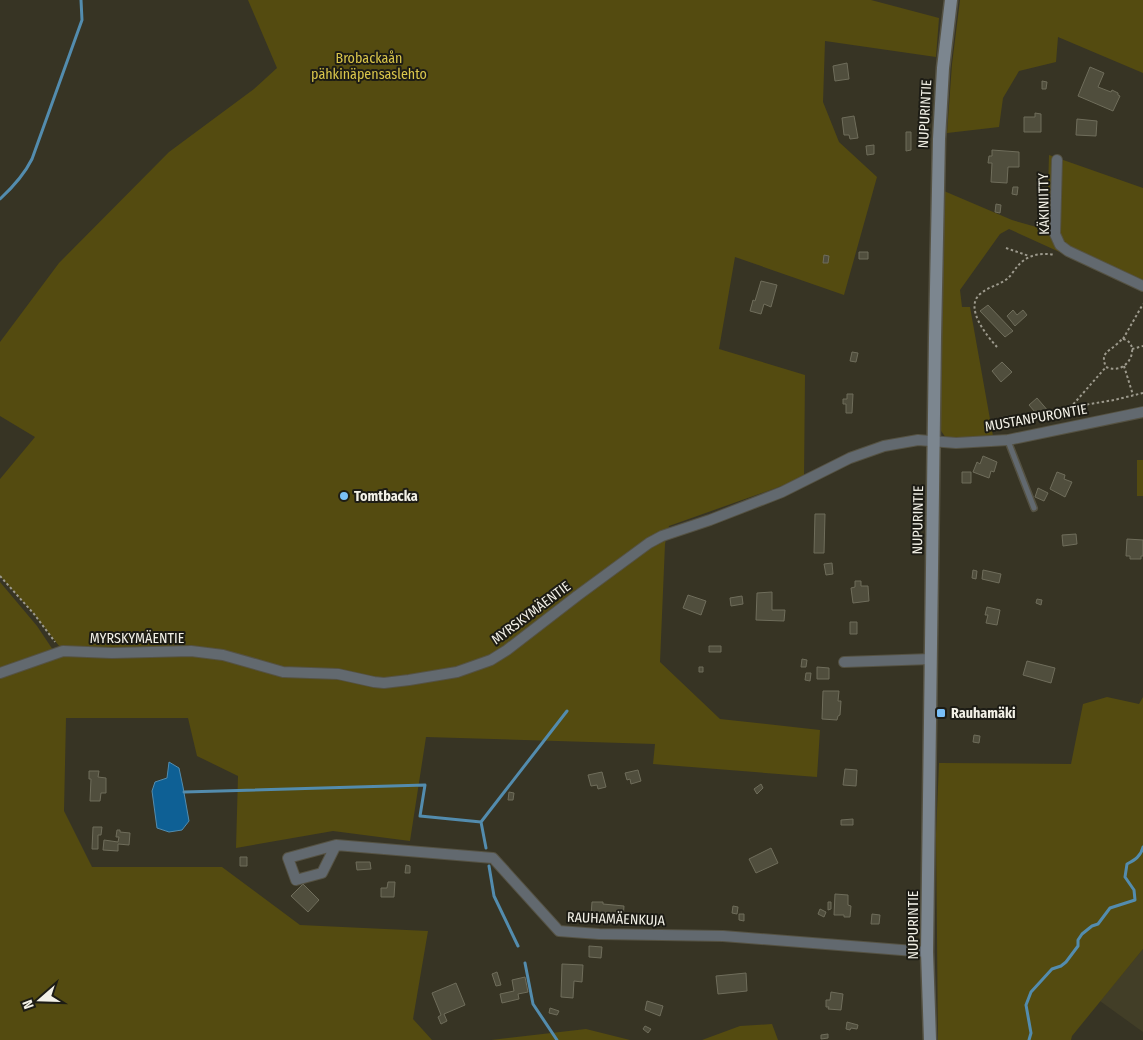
<svg xmlns="http://www.w3.org/2000/svg" width="1143" height="1040" font-family="'Fira Sans Condensed',sans-serif">
  <style>
    .built { fill: #423e27 }
    .green { fill: #544b10 }
    .water { fill: #0e6095; stroke: #538cae }
    .lines { fill: none; stroke-linecap: round; stroke-linejoin: round }
    .stream { stroke: #538cae; stroke-width: 3 }
    .building { fill: #504e3d; stroke: #6f6d5b }
    .service-casing { stroke: #555243; stroke-width: 8 }
    .minor-casing { stroke: #555243; stroke-width: 12 }
    .secondary-casing { stroke: #555243; stroke-width: 15 }
    .path { stroke: #9d9a8d; stroke-width: 2; stroke-dasharray: 2.5 2.5; stroke-linecap: butt }
    .service { stroke: #62696f; stroke-width: 5 }
    .minor { stroke: #62696f; stroke-width: 10 }
    .secondary { stroke: #7c868f; stroke-width: 12 }
    .poi-dot { fill: #79bff8; stroke: #1d1c15; stroke-width: 2 }
    .labels { text-anchor: middle; dominant-baseline: central; stroke-width: 4; stroke-linejoin: round; paint-order: stroke }
    .park-label { font-size: 14px; fill: #dac64b; stroke: #1d1c15 }
    .street-label { font-size: 14px; fill: #f3f1e7; stroke: #1d1c15 }
    .poi-label { font-size: 14px; font-weight: bold; fill: #f3f1e7; stroke: #1d1c15; text-anchor: start }
  </style>
  <rect width="100%" height="100%" fill="#373424"/>
  <path class="built" d="M1143,949V1032L1100,1001Z"/>
  <path class="green" d="M248,0H871L939,18L936,57L825,41L823,102L839,142L877,177L844,295L735,257L719,349L805,375L804,478L669,526L665,544L660,662L720,719L820,730L817,777L653,764L655,744L426,737L410,841L333,831L236,848L238,776L197,756L188,718H66L64,811L92,867H222L300,925L428,931L413,1019L432,1040H0V582L37,626L55,653L63,651L34,614L0,576V479L35,437L0,416V342L59,263L169,152L254,89L277,68Z
    M960,0H1143V73L1058,37L1056,62L1019,71L1003,98L999,127L947,133L952,64Z
    M1049,155L1143,188V290L1009,229L1000,234L960,290L962,307H970L993,436L953,439L946,438L939,428L944,191L1012,220L1047,230Z
    M1137,460H1143V496H1137Z
    M1107,697L1139,704L1143,697V949L1072,1036L1071,1040H938L936,834L939,763L1071,764L1083,704Z
    M772,1024L778,1040H702L740,1026Z
    M586,1029L630,1040H491Z"/>
  <path class="water" d="M169,762L179,768L183,787L189,821L182,830L169,832L157,828L152,791L155,782L167,778Z"/>
  <g class="lines">
    <path class="stream" d="M0,199C13,187 24,175 32,159L82,20L81,0
      M184,792L425,785L420,816L481,822L486,848
      M481,822L567,711
      M489,866L494,896L518,946
      M525,963L533,1004L557,1040
      M1029,1040L1031,1033L1026,1005L1031,992L1052,969L1061,966L1066,962L1078,946V940L1082,934L1092,926L1098,924L1110,908L1135,900L1134,890L1125,877L1127,864C1135,860 1141,856 1143,847"/>
  </g>
  <path class="building" d="M847,63L849,79L835,81L833,66Z
    M1090,67L1104,73L1098,87L1111,92L1112,90L1118,93V95L1120,96L1113,111L1078,96Z
    M1042,81L1047,82L1046,89H1042Z
    M1035,113L1041,114V132H1024V117H1035Z
    M854,116L858,138L850,139L849,135H844L842,118Z
    M1077,119L1097,121L1096,136L1076,135Z
    M906,132H911V150L906,151Z
    M874,145V154L867,155L866,146Z
    M992,150L1019,152V167H1008L1007,183L991,182L992,163H988L989,156H992Z
    M1013,187H1018L1017,195L1012,194Z
    M996,204L1001,205L1000,213L995,212Z
    M859,252H868V259H859Z
    M824,255L829,256L828,263H823Z
    M761,281L777,285L771,307L764,304L761,314L750,311L753,300L755,301Z
    M988,305L1013,331L1005,337L980,311Z
    M1013,310L1017,315L1023,310L1027,315L1015,326L1007,316Z
    M852,352L858,353L856,362L850,361Z
    M1002,362L1012,372L1001,382L992,371Z
    M847,394H853L852,413H846V404H843V399H847Z
    M1037,398L1049,412L1041,419L1029,405Z
    M983,456L997,462L994,472L991,471L989,478L973,472L977,462L980,464Z
    M962,472H971V483H962Z
    M1057,472L1065,475L1064,479L1072,482L1065,497L1050,489Z
    M1038,488L1048,493L1044,501L1035,497Z
    M815,514H825L824,553H814Z
    M1076,534L1077,544L1063,546L1062,535Z
    M1127,539L1143,540V556H1141V559H1130V556H1126Z
    M832,563L833,574L826,575L824,564Z
    M973,570L977,571L976,579L972,578Z
    M983,570L1001,574L999,583L982,579Z
    M855,581H861V586H868L869,601L853,603L851,588L855,587Z
    M772,592V610H785L784,621L756,620L757,593Z
    M688,595L706,601L701,615L683,608Z
    M742,596L743,604L731,606L730,598Z
    M1037,599L1042,600L1041,605L1036,603Z
    M987,607L1000,610L997,625L986,623L988,615H985Z
    M850,622H857V634H850Z
    M709,646H721V652H709Z
    M802,659L807,660L806,667H801Z
    M1027,661L1055,668L1051,683L1023,675Z
    M699,667H703V672H699Z
    M817,667L829,668V679H817Z
    M806,673H811L810,681L805,680Z
    M823,691H839L838,701H841L840,715L838,716L837,720L822,719Z
    M974,735L980,736L979,743L973,742Z
    M845,769L857,770L856,786L843,785Z
    M638,770L641,781L631,784L630,779L627,780L625,773Z
    M89,771H99L98,777L106,778V793H101L100,801H90L91,779H89Z
    M602,772L606,787L598,789L597,785L591,786L588,775Z
    M761,784L763,788L757,794L754,789Z
    M509,792L514,793L513,800H508Z
    M853,819V825H841V820Z
    M93,827H102L101,835H98V849H92Z
    M117,830H120V832L130,833L129,845L118,844V851L103,850L104,840L118,842L119,837H116Z
    M771,848L778,863L756,873L749,859Z
    M240,857H247V866H240Z
    M356,862H370L371,869L357,870Z
    M406,865L410,866V873H405Z
    M388,882H395L394,897H381V888H387Z
    M303,884L319,900L308,912L291,896Z
    M835,894L848,895V905L851,906L850,917H844V915H834Z
    M592,902H603V904L624,906L623,920H612V919L601,918V917L591,916Z
    M828,902H831V909L828,910Z
    M733,906L738,907L737,914L732,913Z
    M820,909L826,912L824,917L818,914Z
    M739,914H744V921L739,920Z
    M872,914L880,915L879,924H871Z
    M589,946L602,947L601,958L589,957Z
    M562,964L583,965L582,982L574,981L573,998L561,997Z
    M497,972L501,985L496,986L492,974Z
    M746,973L747,991L718,994L716,976Z
    M525,977L528,992L518,994L519,999L502,1003L500,994L514,991L512,980Z
    M456,983L465,1005L444,1014L447,1021L441,1024L438,1017L441,1015L432,993Z
    M831,992L843,994L841,1010L828,1009L829,1007H826V1000H830Z
    M647,1001L663,1006L660,1016L645,1010Z
    M550,1008L559,1011L557,1015L549,1013Z
    M847,1022L858,1025L857,1029L851,1028L850,1030L846,1029Z
    M645,1026L651,1029L648,1033L643,1029Z
    M828,1034V1038L821,1039V1035Z"/>
  <g class="lines">
    <defs>
      <path id="service" d="M1008,441L1034,508"/>
      <path id="minor" d="M1057,160L1055,234L1060,245L1068,251L1143,286
        M844,662L931,659
        M0,673L63,651L112,653L191,651L223,655L283,672L338,674L374,682L384,683L409,680L457,672L491,660L507,650L577,596L649,543L662,536L710,520L782,492L850,458L884,446L918,440L956,443L1008,440L1143,412
        M336,845L322,873L296,880L288,858L336,845L493,858L559,931L599,934L723,936L927,952"/>
      <path id="secondary" d="M930,1040L927,952L935,338L939,139L943,68L951,0"/>
    </defs>
    <use href="#service" class="service-casing"/>
    <use href="#minor" class="minor-casing"/>
    <use href="#secondary" class="secondary-casing"/>
    <path class="path" d="M1006,248L1029,256
      M1123,339C1142,343 1129,377 1106,367C1100,353 1108,352 1117,344C1119,342 1121,340 1123,339Z
      M1123,339L1143,304
      M997,347C987,336 964,308 980,294C988,287 999,285 1007,279C1011,276 1014,270 1017,267C1026,255 1041,252 1055,255
      M1132,349L1143,346
      M1124,366L1133,395
      M1070,408L1106,367
      M1063,419L1064,415L1069,410L1078,406L1114,400L1143,393
      M0,576L34,614L55,642"/>
    <use href="#service" class="service"/>
    <use href="#minor" class="minor"/>
    <use href="#secondary" class="secondary"/>
  </g>
  <g class="poi-dot">
    <circle cx="344" cy="496" r="5"/>
    <rect x="936" y="708" width="10" height="10" rx="2.5"/>
  </g>
  <g class="labels">
    <g class="park-label">
      <text x="369" y="58">Brobackaån<tspan x="369" dy="16">pähkinäpensaslehto</tspan></text>
    </g>
    <g class="street-label">
      <text transform="translate(925 114) rotate(-87)">NUPURINTIE</text>
      <text transform="translate(1044 204) rotate(-91)">KÄKINIITTY</text>
      <text transform="translate(1036 418) rotate(-10)">MUSTANPURONTIE</text>
      <text transform="translate(918 520) rotate(-89)">NUPURINTIE</text>
      <text transform="translate(531 613) rotate(-37)">MYRSKYMÄENTIE</text>
      <text x="137" y="638">MYRSKYMÄENTIE</text>
      <text transform="translate(616 919) rotate(2)">RAUHAMÄENKUJA</text>
      <text transform="translate(913 925) rotate(-90)">NUPURINTIE</text>
    </g>
    <g class="poi-label">
      <text x="354" y="496">Tomtbacka</text>
      <text x="951" y="713">Rauhamäki</text>
    </g>
  </g>
  <g transform="translate(40 1000) rotate(250)" stroke="#1d1c15" stroke-width="4" paint-order="stroke">
  <path d="M0-4L9 19L0 12L-9 19Z" fill="#f3f1e7"/>
  <text y="-8" font-size="14" font-weight="bold" text-anchor="middle" fill="#f3f1e7">N</text>
  </g>
</svg>
